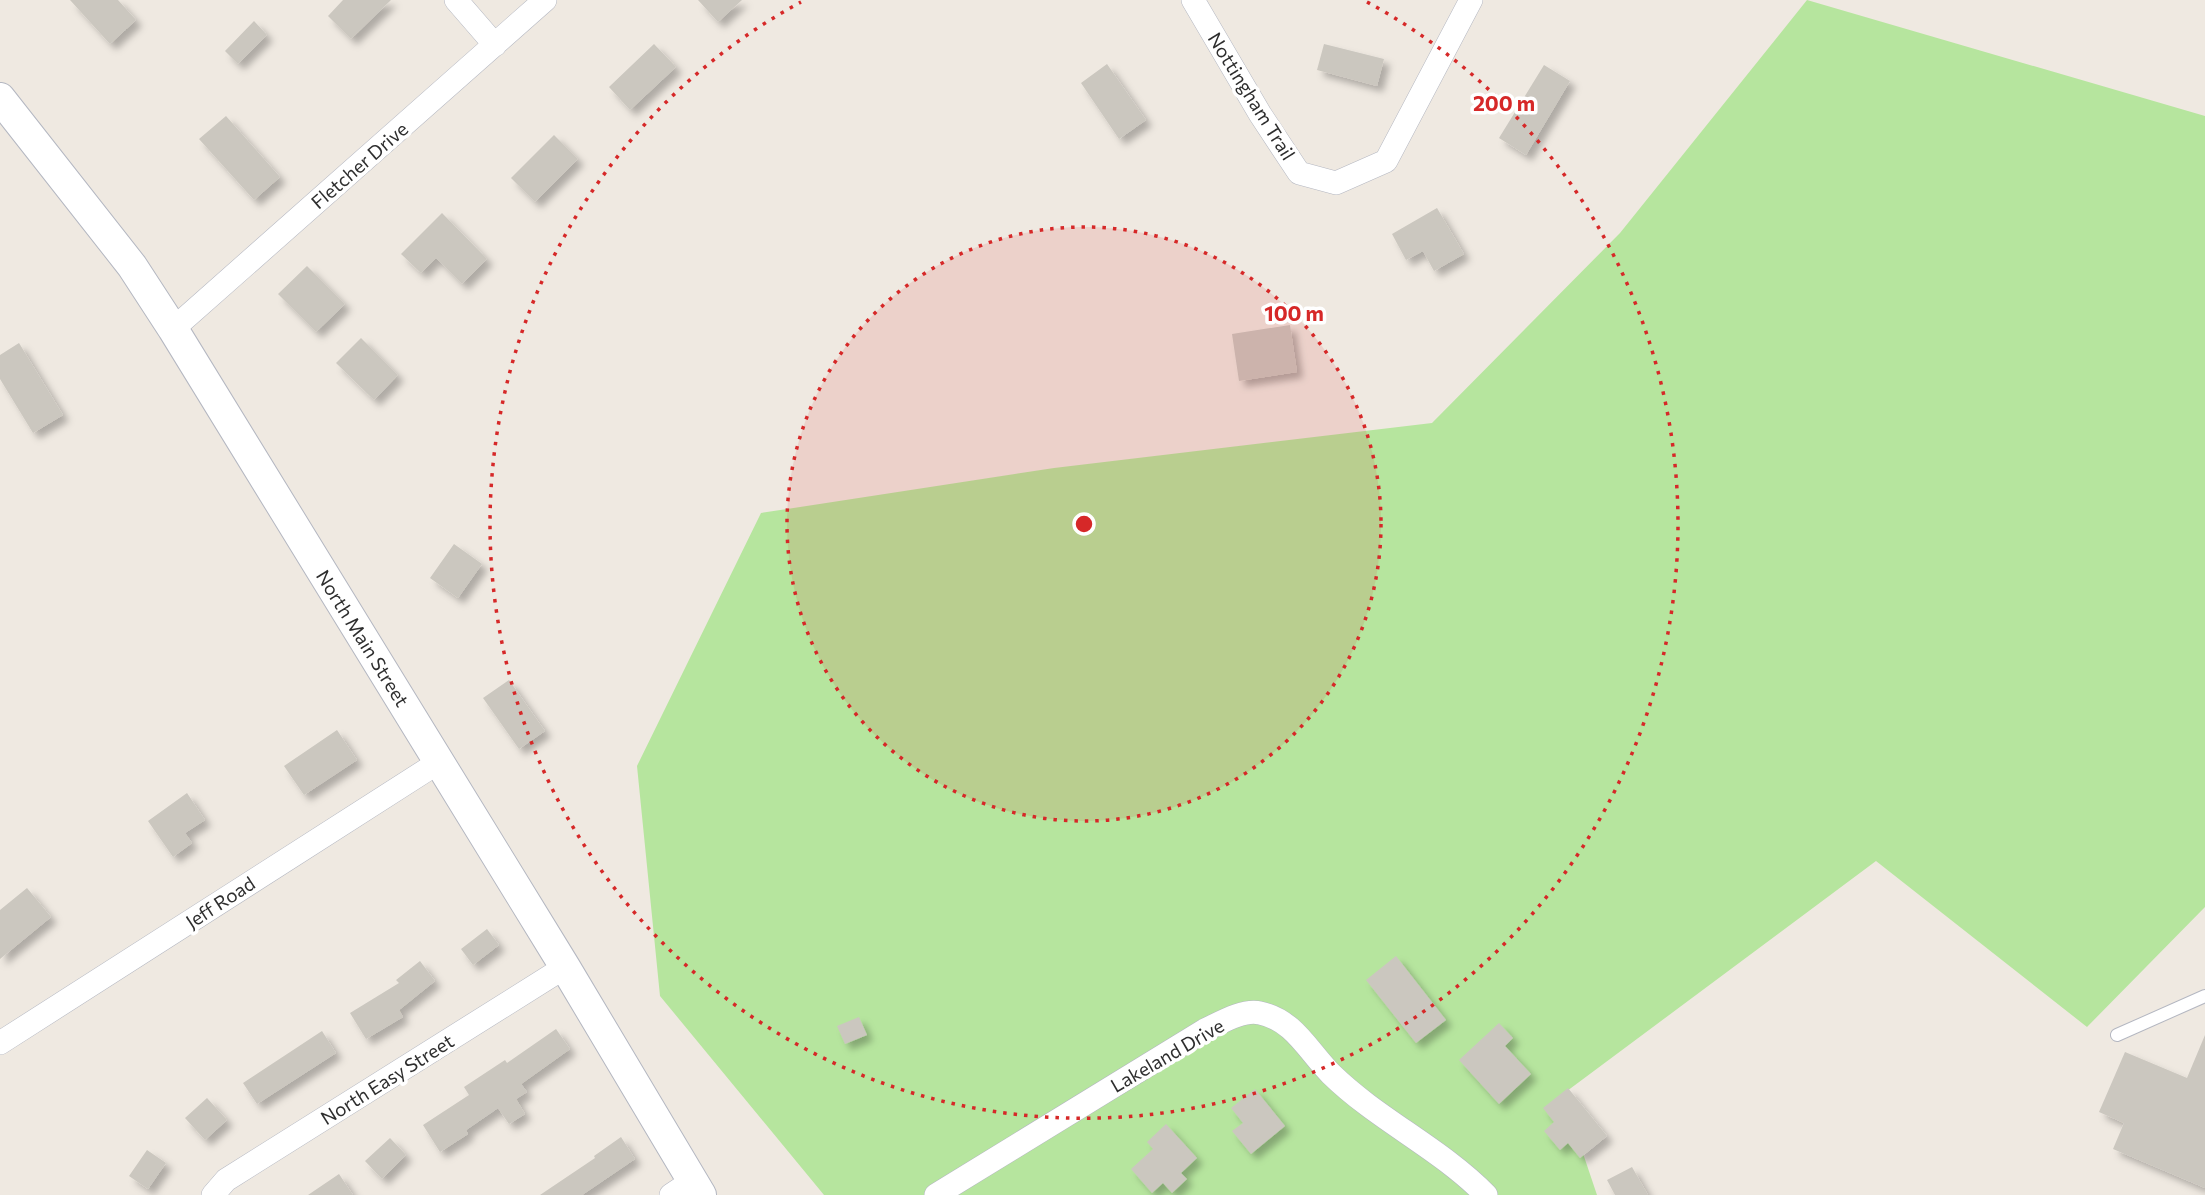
<svg xmlns="http://www.w3.org/2000/svg" width="2205" height="1195" font-family="Commissioner,sans-serif">
  <style>
    .green { fill: #b6e59e }
    .building { fill: #cbc7bf; filter: url(#shadow) }
    .lines { fill: none; stroke-linecap: round; stroke-linejoin: round }
    .service-casing { stroke: #b4b7c1; stroke-width: 14 }
    .minor-casing { stroke: #b4b7c1; stroke-width: 24 }
    .tertiary-casing { stroke: #b4b7c1; stroke-width: 32 }
    .service { stroke: #fff; stroke-width: 12 }
    .minor { stroke: #fff; stroke-width: 23 }
    .tertiary { stroke: #fff; stroke-width: 30 }
    .ring { fill: none; stroke: #d62828; stroke-width: 3.5; stroke-dasharray: 3.5 7 }
    .labels { text-anchor: middle; dominant-baseline: central; stroke-width: 7; stroke-linejoin: round; paint-order: stroke }
    .street-label { font-size: 19px; fill: #2e2e2e; stroke: #fff }
    .centre { fill: #d62828; stroke: #fff; stroke-width: 3.5 }
    .ring-label { font-size: 21px; text-anchor: middle; font-weight: bold; fill: #d62828; stroke: #fff; stroke-width: 7; stroke-linejoin: round; paint-order: stroke }
  </style>
  <defs>
    <filter id="shadow"><feDropShadow dx="6" dy="6" stdDeviation="3.5" flood-color="#0004"/></filter>
  </defs>
  <rect width="100%" height="100%" fill="#efe9e1"/>
  <path class="green" d="M1807,0L2205,116V907L2087,1027L1876,861L1563,1094L1597,1195H824L660,996L637,766L761,513L1054,468L1432,423L1620,233Z"/>
  <path class="building" d="M70,0H118L136,20L110,44Z
    M343,0H391L351,39L328,16Z
    M698,0H742L718,22Z
    M254,21L267,35L238,64L225,51Z
    M654,44L676,67L630,110L609,87Z
    M1324,44L1384,59L1377,86L1317,70Z
    M1107,64L1146,120L1119,139L1081,83Z
    M1544,65L1570,81L1526,155L1499,138Z
    M226,116L280,177L254,200L199,139Z
    M554,135L578,159L535,202L511,178Z
    M1437,208L1464,254L1434,271L1423,251L1406,260L1392,234Z
    M442,213L487,259L462,284L436,258L421,273L401,254Z
    M307,266L345,304L316,332L278,294Z
    M1290,325L1297,372L1239,381L1232,334Z
    M361,338L398,375L374,400L336,363Z
    M19,343L63,415L33,433L0,379V355Z
    M454,544L482,564L458,598L430,578Z
    M509,680L545,731L519,749L483,698Z
    M337,730L357,760L304,795L284,766Z
    M187,793L205,820L185,833L192,843L173,857L148,821Z
    M27,888L51,917L0,959V910Z
    M487,929L499,945L473,965L461,949Z
    M1396,956L1446,1020L1416,1043L1366,980Z
    M420,961L435,981L399,1010L403,1017L366,1039L350,1013L399,983L396,980Z
    M859,1017L867,1035L845,1044L837,1026Z
    M1499,1023L1513,1038L1505,1046L1531,1074L1499,1104L1459,1060Z
    M556,1029L570,1049L521,1084L527,1092L516,1099L525,1114L509,1124L498,1108L466,1130L468,1134L440,1152L423,1125L469,1095L464,1087L505,1060L507,1063Z
    M322,1031L336,1053L257,1104L243,1083Z
    M2205,1035V1188L2113,1149L2124,1123L2099,1112L2125,1052L2187,1078Z
    M1568,1088L1607,1136L1580,1158L1568,1143L1560,1150L1544,1131L1554,1122L1543,1108Z
    M1255,1089L1285,1126L1251,1154L1232,1131L1243,1123L1231,1108Z
    M207,1098L227,1120L205,1140L185,1118Z
    M1166,1124L1197,1158L1181,1173L1187,1179L1172,1193L1163,1183L1152,1193L1131,1169L1153,1149L1147,1142Z
    M621,1137L635,1159L582,1195H540L595,1158L594,1156Z
    M390,1138L406,1155L382,1179L365,1161Z
    M147,1150L166,1163L148,1189L129,1176Z
    M1632,1167L1648,1195H1615L1607,1180Z
    M339,1174L353,1195H308Z"/>
  <g class="lines">
    <defs>
      <path id="service" d="M2117,1035L2205,996"/>
      <path id="minor" d="M456,0L495,45
        M1193,0L1260,114L1299,173L1336,183L1386,161L1471,0
        M173,329L545,0
        M0,1043L439,762
        M213,1195L226,1180L565,967
        M671,1195L692,1181
        M936,1195L1205,1030C1220,1023 1243,1009 1260,1013C1294,1020 1308,1051 1331,1074C1378,1120 1440,1148 1486,1195"/>
      <path id="tertiary" d="M0,98L132,266L173,329L565,967L701,1195"/>
    </defs>
    <use href="#service" class="service-casing"/>
    <use href="#minor" class="minor-casing"/>
    <use href="#tertiary" class="tertiary-casing"/>
    <use href="#service" class="service"/>
    <use href="#minor" class="minor"/>
    <use href="#tertiary" class="tertiary"/>
  </g>
  <circle cx="1084" cy="524" r="297" fill="#d62828" fill-opacity=".12"/>
  <g class="ring">
    <circle cx="1084" cy="524" r="297"/>
    <path d="M1367 2A594 594 0 1 1 801 2"/>
  </g>
  <g class="labels">
    <g class="street-label">
      <text transform="translate(1252 96) rotate(58)">Nottingham Trail</text>
      <text transform="translate(359 165) rotate(-41)">Fletcher Drive</text>
      <text transform="translate(363 638) rotate(58)">North Main Street</text>
      <text transform="translate(220 902) rotate(-33)">Jeff Road</text>
      <text transform="translate(1167 1055) rotate(-30)">Lakeland Drive</text>
      <text transform="translate(387 1079) rotate(-32)">North Easy Street</text>
    </g>
  </g>
  <circle cx="1084" cy="524" r="10" class="centre"/>
  <g class="ring-label">
    <text x="1504" y="111">200 m</text>
    <text x="1294" y="321">100 m</text>
  </g>
</svg>
